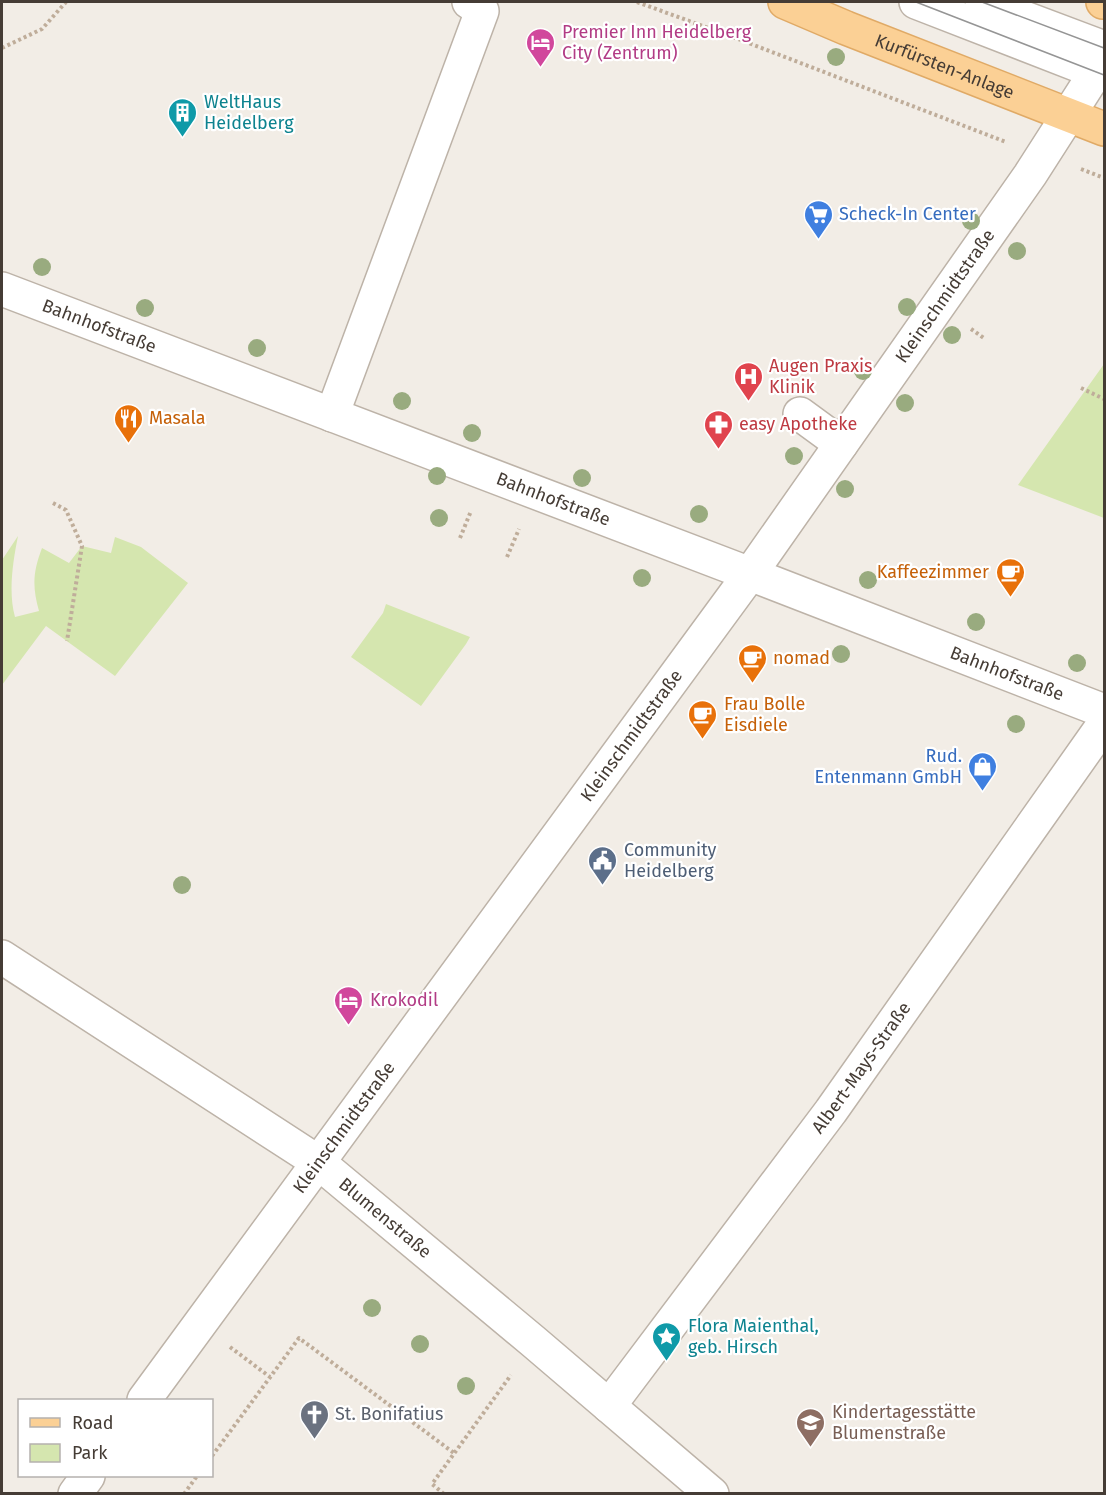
<svg xmlns="http://www.w3.org/2000/svg" width="1106" height="1495" font-family="'Fira Sans',sans-serif">
  <style>
    .green { fill: #d5e6af }
    .lines { fill: none; stroke-linecap: round; stroke-linejoin: round }
    .minor-casing { stroke: #bdb3a8; stroke-width: 36 }
    .major-casing { stroke: #e0aa66; stroke-width: 36 }
    .path { stroke: #bfad9a; stroke-width: 4; stroke-dasharray: 3 3; stroke-linecap: butt }
    .minor { stroke: #fff; stroke-width: 33 }
    .major { stroke: #fbd095; stroke-width: 33 }
    .tram { stroke: #959595; stroke-width: 1.5 }
    .tree { fill: #99ab7f }
    .labels { text-anchor: middle; dominant-baseline: central; stroke-width: 4.5; stroke-linejoin: round; paint-order: stroke }
    .hotel-label { font-size: 18px; fill: #b23c85; stroke: #fff; text-anchor: start }
    .street-label { font-size: 18px; fill: #453c35; stroke: #fff }
    .culture-label { font-size: 18px; fill: #0d838f; stroke: #fff; text-anchor: start }
    .shop-label { font-size: 18px; fill: #366cbe; stroke: #fff; text-anchor: start }
    .health-label { font-size: 18px; fill: #be3a42; stroke: #fff; text-anchor: start }
    .food-label { font-size: 18px; fill: #c56008; stroke: #fff; text-anchor: start }
    .service-label { font-size: 18px; fill: #4e5e75; stroke: #fff; text-anchor: start }
    .education-label { font-size: 18px; fill: #785e54; stroke: #fff; text-anchor: start }
    .worship-label { font-size: 18px; fill: #5b616d; stroke: #fff; text-anchor: start }
  </style>
  <rect width="100%" height="100%" fill="#f2ede6"/>
  <path class="green" d="M1104,364V518L1018,485Z
    M18,536C13,561 8,592 15,617L39,611C32,586 33,572 42,548L69,563L82,546L111,553L115,537L141,547L188,583L115,676L46,626L2,685V560Z
    M386,604L470,637L466,644L421,706L351,657L383,613Z"/>
  <g class="lines">
    <defs>
      <g id="minor">
        <path d="M916,2L1104,75"/>
        <path d="M982,2L1104,48"/>
        <path id="s1" d="M2,289L750,574L1104,711"/>
        <path d="M800,414L841,444"/>
        <path d="M332,415L482,11L469,2"/>
        <path id="s2" d="M2,957L318,1162L534,1342L712,1494"/>
        <path id="s3" d="M144,1400L750,574L1030,175L1096,72L1104,64"/>
        <path id="s4" d="M609,1406L831,1111L1104,724"/>
        <path d="M75,1494L88,1476"/>
      </g>
      <g id="major">
        <path id="s5" d="M785,2L846,28L1104,129"/>
        <path d="M1103,2H1104"/>
      </g>
    </defs>
    <use href="#minor" class="minor-casing"/>
    <use href="#major" class="major-casing"/>
    <path class="path" d="M637,2L733,37L1006,142
      M2,48L42,29L66,2
      M1081,169L1104,178
      M971,329L985,339
      M1081,388L1104,399
      M53,503L66,510L82,546L67,641
      M460,538L471,511
      M507,557L519,529
      M230,1347L270,1377
      M212,1456L299,1338L454,1453
      M184,1494L197,1476
      M444,1494L432,1484L511,1375"/>
    <use href="#minor" class="minor"/>
    <use href="#major" class="major"/>
    <path class="tram" d="M916,2L1104,75
      M982,2L1104,48"/>
  </g>
  <g class="tree">
    <circle cx="836" cy="57" r="9"/>
    <circle cx="971" cy="221" r="9"/>
    <circle cx="1017" cy="251" r="9"/>
    <circle cx="42" cy="267" r="9"/>
    <circle cx="907" cy="307" r="9"/>
    <circle cx="145" cy="308" r="9"/>
    <circle cx="952" cy="335" r="9"/>
    <circle cx="257" cy="348" r="9"/>
    <circle cx="863" cy="371" r="9"/>
    <circle cx="402" cy="401" r="9"/>
    <circle cx="905" cy="403" r="9"/>
    <circle cx="472" cy="433" r="9"/>
    <circle cx="794" cy="456" r="9"/>
    <circle cx="437" cy="476" r="9"/>
    <circle cx="582" cy="478" r="9"/>
    <circle cx="845" cy="489" r="9"/>
    <circle cx="699" cy="514" r="9"/>
    <circle cx="439" cy="518" r="9"/>
    <circle cx="642" cy="578" r="9"/>
    <circle cx="868" cy="580" r="9"/>
    <circle cx="976" cy="622" r="9"/>
    <circle cx="841" cy="654" r="9"/>
    <circle cx="1077" cy="663" r="9"/>
    <circle cx="1016" cy="724" r="9"/>
    <circle cx="182" cy="885" r="9"/>
    <circle cx="372" cy="1308" r="9"/>
    <circle cx="420" cy="1344" r="9"/>
    <circle cx="466" cy="1386" r="9"/>
  </g>
  <defs>
    <symbol id="hotel-pin" viewBox="-11 -11 22 30"><path d="M0 17L-7.5 6A9.5 9.5 0 1 1 7.5 6Z" fill="#d1479c" stroke="#fff"/><path d="M-6-4.5h1.5V1H6V5H4.5V3h-9V5H-6ZM-4 0a1.8 1.8 0 1 1 3.6 0ZM.5 0V-2.5h3Q6-2.5 6 0Z" fill="#fff"/></symbol>
    <symbol id="building-pin" viewBox="-11 -11 22 30"><path d="M0 17L-7.5 6A9.5 9.5 0 1 1 7.5 6Z" fill="#0f9aa8" stroke="#fff"/><path d="M-4-6H4V6H1V3H-1V6H-4ZM-2.5-4.3h1.7v1.8h-1.7ZM.8-4.3h1.7v1.8H.8ZM-2.5-1h1.7V.8h-1.7ZM.8-1h1.7V.8H.8Z" fill="#fff"/></symbol>
    <symbol id="supermarket-pin" viewBox="-11 -11 22 30"><path d="M0 17L-7.5 6A9.5 9.5 0 1 1 7.5 6Z" fill="#3f7fe0" stroke="#fff"/><path d="M-6-5.5h2.5l.6 2H6L4.5 2H-2.5L-4.4-4H-6ZM-1.5 3.2a1.3 1.3 0 1 0 .1 0ZM3 3.2a1.3 1.3 0 1 0 .1 0Z" fill="#fff"/></symbol>
    <symbol id="hospital-pin" viewBox="-11 -11 22 30"><path d="M0 17L-7.5 6A9.5 9.5 0 1 1 7.5 6Z" fill="#e0444e" stroke="#fff"/><path d="M-5-5h3v3.5h4V-5h3V5h-3V1.5h-4V5h-3Z" fill="#fff"/></symbol>
    <symbol id="restaurant-pin" viewBox="-11 -11 22 30"><path d="M0 17L-7.5 6A9.5 9.5 0 1 1 7.5 6Z" fill="#e8710a" stroke="#fff"/><path d="M-5-6h1v4h1v-4h1v4h1v-4h1v5L-1.5 .5V6h-2V.5L-5-1ZM5-6V6H3V1.5H1.5Q1.5-4 5-6Z" fill="#fff"/></symbol>
    <symbol id="pharmacy-pin" viewBox="-11 -11 22 30"><path d="M0 17L-7.5 6A9.5 9.5 0 1 1 7.5 6Z" fill="#e0444e" stroke="#fff"/><path d="M-2-6h4v4h4v4h-4v4h-4v-4h-4v-4h4Z" fill="#fff"/></symbol>
    <symbol id="cafe-pin" viewBox="-11 -11 22 30"><path d="M0 17L-7.5 6A9.5 9.5 0 1 1 7.5 6Z" fill="#e8710a" stroke="#fff"/><path d="M-5.5-4.5H6V0H3Q3 3.5 0 3.5H-2.5Q-5.5 3.5-5.5 0ZM3-3.2v2h1.7v-2ZM-6 4.5H4V6H-6Z" fill="#fff"/></symbol>
    <symbol id="shop-pin" viewBox="-11 -11 22 30"><path d="M0 17L-7.5 6A9.5 9.5 0 1 1 7.5 6Z" fill="#3f7fe0" stroke="#fff"/><path d="M-5-2.5h2.3a2.7 3.5 0 0 1 5.4 0H5L5.5 6h-11ZM-1.5-2.5h3a1.5 2.3 0 0 0-3 0Z" fill="#fff"/></symbol>
    <symbol id="civic-pin" viewBox="-11 -11 22 30"><path d="M0 17L-7.5 6A9.5 9.5 0 1 1 7.5 6Z" fill="#5c6f8a" stroke="#fff"/><path d="M-.6-6.5H3V-4.5H.6V-3L4-1V1h2V6H-6V1h2V-1L-.6-3ZM-1.2 2.5V6h2.4V2.5Z" fill="#fff"/></symbol>
    <symbol id="sight-pin" viewBox="-11 -11 22 30"><path d="M0 17L-7.5 6A9.5 9.5 0 1 1 7.5 6Z" fill="#0f9aa8" stroke="#fff"/><path d="M0-6L1.8-2.2L6-1.7L2.9 1.2L3.7 5.4L0 3.3L-3.7 5.4L-2.9 1.2L-6-1.7L-1.8-2.2Z" fill="#fff"/></symbol>
    <symbol id="church-pin" viewBox="-11 -11 22 30"><path d="M0 17L-7.5 6A9.5 9.5 0 1 1 7.5 6Z" fill="#6b7280" stroke="#fff"/><path d="M-1.2-6h2.4v3.5h3.3v2.4h-3.3V6h-2.4V-.1h-3.3v-2.4h3.3Z" fill="#fff"/></symbol>
    <symbol id="school-pin" viewBox="-11 -11 22 30"><path d="M0 17L-7.5 6A9.5 9.5 0 1 1 7.5 6Z" fill="#8d6e63" stroke="#fff"/><path d="M0-5L7-2L0 1L-7-2ZM-4 1L0 2.5L4 1V4Q0 6-4 4Z" fill="#fff"/></symbol>
  </defs>
  <g fill-rule="evenodd">
    <use href="#hotel-pin" x="524" y="26" width="33" height="45"/>
    <use href="#building-pin" x="166" y="96" width="33" height="45"/>
    <use href="#supermarket-pin" x="802" y="198" width="33" height="45"/>
    <use href="#hospital-pin" x="732" y="360" width="33" height="45"/>
    <use href="#restaurant-pin" x="112" y="402" width="33" height="45"/>
    <use href="#pharmacy-pin" x="702" y="408" width="33" height="45"/>
    <use href="#cafe-pin" x="994" y="556" width="33" height="45"/>
    <use href="#cafe-pin" x="736" y="642" width="33" height="45"/>
    <use href="#cafe-pin" x="686" y="698" width="33" height="45"/>
    <use href="#shop-pin" x="966" y="750" width="33" height="45"/>
    <use href="#civic-pin" x="586" y="844" width="33" height="45"/>
    <use href="#hotel-pin" x="332" y="984" width="33" height="45"/>
    <use href="#sight-pin" x="650" y="1320" width="33" height="45"/>
    <use href="#church-pin" x="298" y="1398" width="33" height="45"/>
    <use href="#school-pin" x="794" y="1406" width="33" height="45"/>
  </g>
  <g class="labels">
    <g class="hotel-label">
      <text x="562" y="32">Premier Inn Heidelberg<tspan x="562" dy="21">City (Zentrum)</tspan></text>
      <text x="370" y="1000">Krokodil</text>
    </g>
    <g class="street-label">
      <text stroke="none"><textPath href="#s5" startOffset="172">Kurfürsten-Anlage</textPath></text>
      <text stroke="none"><textPath href="#s3" startOffset="1364">Kleinschmidtstraße</textPath></text>
      <text stroke="none"><textPath href="#s1" startOffset="104">Bahnhofstraße</textPath></text>
      <text stroke="none"><textPath href="#s1" startOffset="590">Bahnhofstraße</textPath></text>
      <text stroke="none"><textPath href="#s1" startOffset="1076">Bahnhofstraße</textPath></text>
      <text stroke="none"><textPath href="#s3" startOffset="824">Kleinschmidtstraße</textPath></text>
      <text stroke="none"><textPath href="#s4" startOffset="422">Albert-Mays-Straße</textPath></text>
      <text stroke="none"><textPath href="#s3" startOffset="338">Kleinschmidtstraße</textPath></text>
      <text stroke="none"><textPath href="#s2" startOffset="464">Blumenstraße</textPath></text>
    </g>
    <g class="culture-label">
      <text x="204" y="102">WeltHaus<tspan x="204" dy="21">Heidelberg</tspan></text>
      <text x="688" y="1326">Flora Maienthal,<tspan x="688" dy="21">geb. Hirsch</tspan></text>
    </g>
    <g class="shop-label">
      <text x="839" y="214">Scheck-In Center</text>
      <text x="962" y="756" text-anchor="end">Rud.<tspan x="962" dy="21">Entenmann GmbH</tspan></text>
    </g>
    <g class="health-label">
      <text x="769" y="366">Augen Praxis<tspan x="769" dy="21">Klinik</tspan></text>
      <text x="739" y="424">easy Apotheke</text>
    </g>
    <g class="food-label">
      <text x="149" y="418">Masala</text>
      <text x="989" y="572" text-anchor="end">Kaffeezimmer</text>
      <text x="773" y="658">nomad</text>
      <text x="724" y="704">Frau Bolle<tspan x="724" dy="21">Eisdiele</tspan></text>
    </g>
    <g class="service-label">
      <text x="624" y="850">Community<tspan x="624" dy="21">Heidelberg</tspan></text>
    </g>
    <g class="education-label">
      <text x="832" y="1412">Kindertagesstätte<tspan x="832" dy="21">Blumenstraße</tspan></text>
    </g>
    <g class="worship-label">
      <text x="335" y="1414">St. Bonifatius</text>
    </g>
  </g>
  <rect width="1106" height="1495" fill="none" stroke="#453c35" stroke-width="6"/>
  <rect x="18" y="1399" width="195" height="78" fill="#ffffff" stroke="#b5b1ae" stroke-width="1.5"/>
  <rect x="30" y="1418" width="30" height="9" fill="#fbd095" stroke="#b5b1ae" stroke-width="1.5"/>
  <text x="72" y="1429" font-size="18" fill="#453c35">Road</text>
  <rect x="30" y="1444" width="30" height="18" fill="#d5e6af" stroke="#b5b1ae" stroke-width="1.5"/>
  <text x="72" y="1459" font-size="18" fill="#453c35">Park</text>
</svg>
